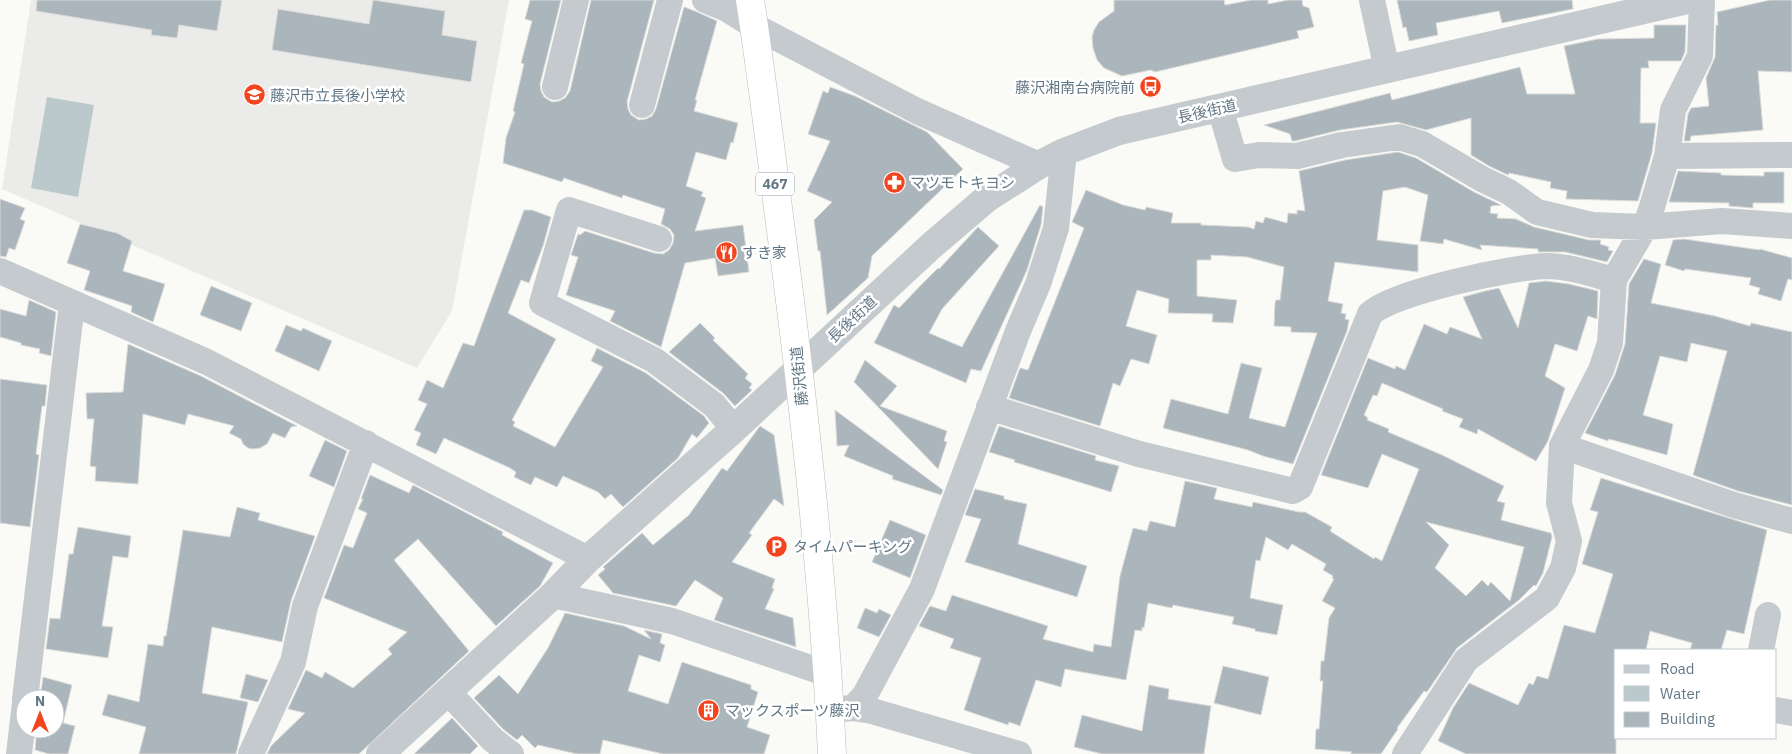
<svg xmlns="http://www.w3.org/2000/svg" width="1792" height="754" font-family="'IBM Plex Sans','Noto Sans JP',sans-serif">
  <style>
    .built { fill: #ebebea }
    .water { fill: #bbc9cc }
    .building { fill: #abb5bc; stroke: #dcdbd9; fill-rule: evenodd }
    .lines { fill: none; stroke-linecap: round; stroke-linejoin: round }
    .trunk-casing { stroke: #b7bcbf; stroke-width: 29 }
    .minor { stroke: #c4cacd; stroke-width: 26 }
    .tertiary { stroke: #c4cacd; stroke-width: 28 }
    .trunk { stroke: #fff; stroke-width: 28 }
    .labels { text-anchor: middle; dominant-baseline: central; stroke-width: 5; stroke-linejoin: round; paint-order: stroke }
    .shield { fill: #fff; stroke: #91a0aa; stroke-width: 1 }
    .shield-label { font-size: 14px; font-weight: bold; fill: #627785 }
    .poi-label { font-size: 15px; fill: #627785; stroke: #fff; text-anchor: start }
    .street-label { font-size: 15px; fill: #627785; stroke: #fff }
  </style>
  <rect width="100%" height="100%" fill="#fafaf7"/>
  <path class="built" d="M31,0H509L452,311L417,368L2,189Z"/>
  <path class="water" d="M47,97L94,105L78,197L31,188Z"/>
  <path class="building" d="M37,0H222L217,31L179,25L177,38L151,35L152,30L36,11Z
    M373,0L445,11L442,35L477,41L471,82L272,50L278,9L369,24Z
    M530,0H561L540,84L541,91L544,97L552,102L559,101L565,98L570,91L591,0H654L627,102L628,109L631,115L639,120L646,119L652,116L656,109L684,7L695,11L717,21L695,100H697L694,111L738,123L733,143L731,142L726,160L696,152L686,186L703,192L701,196L706,198L695,231L743,225L749,272L718,276L715,258L685,263L661,347L610,321L615,311L566,295L578,257L571,255L578,234L580,235L585,231L654,253L663,254L669,250L673,243L674,235L670,229L661,224L665,209L623,195L622,198L564,178L562,182L503,163L506,138L515,112L513,111L524,64L521,63L532,21L525,19Z
    M1114,0H1224L1225,5L1251,0H1268V4L1288,0H1302L1303,6L1309,8L1314,27L1297,31L1299,38L1155,72L1151,70L1122,76L1104,68L1097,60L1093,48L1092,37L1094,30L1099,22L1114,11Z
    M1397,0H1572L1573,9L1502,23L1499,11L1436,23L1438,35L1409,41L1406,27L1403,28Z
    M1770,0H1792V72L1758,71L1763,130L1691,136L1690,141H1684L1688,114L1691,108L1709,106L1706,78L1715,57L1716,25H1718L1717,12Z
    M1654,25H1686L1685,52L1681,61H1648L1649,68H1641L1640,123H1656L1652,153L1638,201L1566,199L1567,191L1550,188L1551,182L1509,173L1508,175L1489,166L1471,155V118L1426,130L1397,122L1340,130L1295,141H1292L1290,134L1264,125L1390,93L1392,100L1520,67L1527,94H1575L1564,46L1598,39L1654,38Z
    M830,87L855,96L927,132L963,169L872,256L868,278L827,315L820,251H818L814,220L832,202L807,191L830,141L808,134L823,91L828,93Z
    M1398,152L1416,158L1474,192L1501,205L1491,206L1490,213L1498,214L1497,218L1516,219L1534,227L1589,240H1601L1600,244L1609,247L1608,250L1613,251L1607,262L1565,252H1538V249L1480,245L1482,250L1444,239L1443,244L1420,241L1428,195L1405,187L1383,191L1377,240L1418,245V272L1335,262L1328,301L1343,304L1341,313L1346,314L1345,319L1349,320L1347,331L1293,464L1263,456L1248,450L1163,428L1171,399L1228,414L1241,363L1262,368L1249,418L1285,427L1317,333L1291,332V327L1274,326L1275,303L1276,300H1280L1284,267L1247,257L1211,255V260H1197V296L1237,300L1233,323L1212,322L1213,314L1168,313L1169,299L1137,290L1126,326L1157,335L1149,364L1131,359L1120,386L1113,383L1100,426L1009,398L1020,368L1028,370L1084,228L1072,222L1086,190L1123,205L1145,210L1146,207L1173,213L1171,223H1201V225L1248,227L1254,229L1256,221L1263,223L1265,217L1287,223L1288,213L1297,214V210L1305,211L1299,171L1345,160Z
    M1678,171L1721,173V175L1764,176V172H1784V203H1753V208L1729,206V203L1669,202Z
    M0,199L25,208L20,219L25,221L15,250L9,248L6,257L0,256Z
    M1040,205L1043,207L1041,225L1027,270L981,371L971,369L966,383L874,343L894,305L899,308L922,284L938,268L939,269L978,227L999,246L942,309L929,333L962,347Z
    M524,210H532L551,217L543,246L529,283L521,280L508,313L556,339L512,420L515,422L513,426L555,447L603,367L591,361L597,348L646,373L704,416L709,423L697,438L692,434L678,458L623,507L611,494L605,499L598,492L563,476L557,487L535,477L531,485L514,477L516,472L510,468L444,438L436,454L416,445L421,433L414,430L427,404L418,400L427,380L443,388L463,343L474,346Z
    M80,224L117,233L132,241L123,271L165,284L153,322L131,312L132,306L84,290L90,271L67,263Z
    M1684,239L1760,250V249L1792,258V280L1788,279L1781,301L1758,294L1760,288L1749,285L1751,278L1685,269L1684,271L1665,265L1673,240Z
    M1644,259L1661,264L1651,303L1715,316L1750,326L1751,323L1792,332V505L1738,491L1693,475L1727,351L1691,343L1687,362L1660,356L1643,415L1673,424L1667,455L1609,439L1608,441L1585,433L1615,375L1625,344L1629,284Z
    M1546,281L1569,284L1598,291L1597,319L1588,316L1577,351L1555,344L1545,376L1565,388L1548,441L1536,461L1478,429L1477,434L1459,427L1463,419L1442,411L1443,409L1382,383L1377,396L1373,395L1364,415L1368,418L1367,420L1389,429L1388,432L1442,455L1504,486L1497,501L1505,503L1501,520L1551,533L1552,537L1543,573L1536,586L1534,585L1519,600L1457,648L1427,692L1424,691L1397,728L1398,729L1381,754H1350L1352,752L1315,749L1316,729H1319L1323,681H1320L1321,661H1324L1329,618L1335,608L1322,601L1334,579L1332,578L1333,576L1323,570L1326,564L1292,544L1288,550L1266,537L1260,561L1256,560L1250,598L1283,605L1277,635L1255,631V629L1232,624L1234,617L1173,605L1172,608L1148,603L1144,628L1142,627V631L1135,630L1126,680L1065,669L1061,687L1036,680L1020,726L1009,722L1008,725L964,710L981,658L950,648L954,639L919,626L930,606L946,611L952,595L1048,626L1043,639L1093,652L1094,644L1111,647L1120,576L1133,528L1147,531L1150,521L1175,527L1185,481L1217,488L1214,499L1252,507L1253,502L1299,512H1305L1332,527L1330,531L1374,559L1375,557L1382,561L1419,469L1382,454L1368,488L1321,475L1368,358L1395,369L1396,366L1405,370L1424,324L1447,334L1450,327L1482,339L1463,297L1485,291L1499,288L1518,328L1529,283ZM1426,522L1524,547L1510,601L1491,582L1488,586L1482,580L1466,596L1435,568L1449,545Z
    M211,286L252,303L241,331L200,315Z
    M29,300L56,312L51,356L39,353L40,349L21,345V343L0,337V309L26,316Z
    M700,323L715,338L713,340L748,374L745,378L752,384L749,388L752,390L735,406L723,393L669,352Z
    M286,325L301,331L303,328L332,341L319,371L275,351Z
    M128,344L201,376L297,426L291,427L285,438L273,433L267,444L260,448L253,449L248,448L243,444L241,439L229,433L234,426L188,414L185,425L143,414L138,484L95,481L96,467L90,466L94,419H87L86,393L123,392Z
    M865,360L897,386L880,406L947,431L944,441L947,442L938,469L854,382Z
    M0,379L47,385L45,406H42L36,454L39,455L30,527L0,523Z
    M835,410L943,490L941,495L892,479L893,476L844,456L849,445L837,446Z
    M760,426L774,435L784,506L774,499L749,533L752,535L732,562L775,579L772,588L774,589L765,609L793,618L796,647L714,620L723,598L695,580L676,606L613,593L598,575L605,569L603,567L642,533L653,545L689,515L722,468L727,471Z
    M999,426L1096,456L1095,460L1119,466L1111,492L1014,462L1015,460L989,452Z
    M325,440L347,451L334,487L309,476Z
    M370,475L409,493L413,485L503,532L502,535L553,563L540,586L496,626L418,539L394,560L469,651L359,754H267L271,746L305,713L288,709L306,670L322,678L325,672L353,688L392,654L388,649L407,632L324,598L344,545L353,548L367,513L358,509L363,499H361Z
    M1601,478L1767,530L1744,634L1727,630L1721,650H1690L1692,643L1650,631L1646,650H1616V754H1466L1438,741L1453,708L1469,683L1518,705L1529,683L1533,685L1537,676L1548,679L1564,625L1595,633L1613,574L1582,564L1598,512L1590,510Z
    M975,489L1004,496V499L1027,504L1018,544L1087,566L1077,597L965,562L981,519L965,515Z
    M237,507L260,513L258,520L315,536L291,601L282,642L212,627L202,693L248,702L236,754H139L146,727L102,715L108,694L139,702L148,644L163,646L164,636H166L183,530L230,537Z
    M890,520L926,535L910,578L872,562Z
    M78,527L131,536L128,558L113,556L102,626L113,627L108,658L46,649L50,618L60,619L69,554H73Z
    M865,608L877,613L879,609L891,615L879,637L857,628Z
    M565,613L624,626L651,639L644,630L662,634L660,643L665,645L660,662L639,655L628,691L668,704L682,662L751,685V689L758,692L747,727L770,735L764,754H663L603,740L600,754H577L538,745L535,748L522,735L517,740L503,729L474,698L499,675L518,694L548,648Z
    M1223,666L1269,677L1261,715L1214,703Z
    M246,674L268,680L258,702L240,698Z
    M43,677L72,685L63,723L75,726L68,754H49L35,750L37,729H55V699H40Z
    M1149,685L1169,689L1168,699L1211,706L1204,754H1102L1074,747L1082,715L1142,731Z
    M452,718L478,746L470,754H414Z"/>
  <g class="lines">
    <defs>
      <path id="trunk" d="M750,0C763,82 772,164 783,246C805,414 824,584 832,754"/>
    </defs>
    <use href="#trunk" class="trunk-casing"/>
    <path class="minor" d="M705,0L727,9L754,26L917,111L1039,165
      M1372,0L1387,70
      M555,87L576,0
      M642,105L670,0
      M1220,108L1235,159L1259,155L1297,156L1342,145L1399,137L1422,144L1482,179L1509,192L1537,212L1592,225L1645,227L1722,221L1792,226
      M1667,156L1792,155
      M659,239L569,210L542,303L654,360L714,405L734,429
      M0,271L207,362L588,559
      M989,407L1139,454L1293,491L1300,487L1370,314C1393,292 1512,267 1546,266C1569,266 1592,274 1614,280
      M1562,446L1734,505L1792,521
      M553,595L672,621L828,674
      M1761,650L1768,615
      M447,691L493,740L511,754
      M25,699L72,304
      M853,708L865,695L922,589L1018,331L1038,284L1056,228L1064,152
      M841,709L853,708L872,711L1019,754
      M1776,710L1792,713
      M19,754L25,703
      M251,754L293,662L305,606L366,443
      M1405,754L1466,660L1547,598L1563,568L1569,541L1559,503L1562,446L1601,370L1610,343L1614,280L1645,227L1652,207L1667,156L1673,110L1700,56L1702,0"/>
    <path class="tertiary" d="M380,754L553,595L588,559L734,429L930,247L986,199L1039,165L1064,152L1119,131L1687,0"/>
    <use href="#trunk" class="trunk"/>
  </g>
  <defs>
    <symbol id="bus-disc" viewBox="-11 -11 22 22"><circle r="9.5" fill="#f2451f" stroke="#fff"/><path d="M-5-6H5V4H4V6H2V4H-2V6H-4V4H-5ZM-3.5-4V0h7V-4ZM-3.5 1.2v1.5H-2V1.2ZM2 1.2v1.5H3.5V1.2Z" fill="#fff"/></symbol>
    <symbol id="school-disc" viewBox="-11 -11 22 22"><circle r="9.5" fill="#f2451f" stroke="#fff"/><path d="M0-5L7-2L0 1L-7-2ZM-4 1L0 2.5L4 1V4Q0 6-4 4Z" fill="#fff"/></symbol>
    <symbol id="pharmacy-disc" viewBox="-11 -11 22 22"><circle r="9.5" fill="#f2451f" stroke="#fff"/><path d="M-2-6h4v4h4v4h-4v4h-4v-4h-4v-4h4Z" fill="#fff"/></symbol>
    <symbol id="restaurant-disc" viewBox="-11 -11 22 22"><circle r="9.5" fill="#f2451f" stroke="#fff"/><path d="M-5-6h1v4h1v-4h1v4h1v-4h1v5L-1.5 .5V6h-2V.5L-5-1ZM5-6V6H3V1.5H1.5Q1.5-4 5-6Z" fill="#fff"/></symbol>
    <symbol id="parking-disc" viewBox="-11 -11 22 22"><circle r="9.5" fill="#f2451f" stroke="#fff"/><path d="M-3.5-5.5H1a3.5 3.5 0 0 1 0 7H-1V5.5H-3.5ZM-1-3.4V-.6H.8a1.4 1.4 0 0 0 0-2.8Z" fill="#fff"/></symbol>
    <symbol id="building-disc" viewBox="-11 -11 22 22"><circle r="9.5" fill="#f2451f" stroke="#fff"/><path d="M-4-6H4V6H1V3H-1V6H-4ZM-2.5-4.3h1.7v1.8h-1.7ZM.8-4.3h1.7v1.8H.8ZM-2.5-1h1.7V.8h-1.7ZM.8-1h1.7V.8H.8Z" fill="#fff"/></symbol>
  </defs>
  <g fill-rule="evenodd">
    <use href="#bus-disc" x="1138" y="74" width="25" height="25"/>
    <use href="#school-disc" x="242" y="82" width="25" height="25"/>
    <use href="#pharmacy-disc" x="882" y="170" width="25" height="25"/>
    <use href="#restaurant-disc" x="714" y="240" width="25" height="25"/>
    <use href="#parking-disc" x="764" y="534" width="25" height="25"/>
    <use href="#building-disc" x="696" y="698" width="25" height="25"/>
  </g>
  <g class="labels">
    <rect class="shield" x="756" y="172.5" width="38" height="23" rx="4"/>
    <g class="shield-label">
      <text x="775" y="184">467</text>
    </g>
    <g class="poi-label">
      <text x="1135" y="87" text-anchor="end">藤沢湘南台病院前</text>
      <text x="270" y="95">藤沢市立長後小学校</text>
      <text x="910" y="182">マツモトキヨシ</text>
      <text x="742" y="252">すき家</text>
      <text x="793" y="546">タイムパーキング</text>
      <text x="725" y="710">マックスポーツ藤沢</text>
    </g>
    <g class="street-label">
      <text transform="translate(1207 111) rotate(-13)">長後街道</text>
      <text transform="translate(852 319) rotate(-43)">長後街道</text>
      <text transform="translate(799 376) rotate(-96)">藤沢街道</text>
    </g>
  </g>
  <rect x="1614" y="649" width="162" height="90" fill="#ffffff" stroke="#c0c9ce"/>
  <rect x="1624" y="665" width="25" height="8" fill="#c4cacd" stroke="#c0c9ce"/>
  <text x="1660" y="674" font-size="15" fill="#627785">Road</text>
  <rect x="1624" y="686" width="25" height="15" fill="#bbc9cc" stroke="#c0c9ce"/>
  <text x="1660" y="699" font-size="15" fill="#627785">Water</text>
  <rect x="1624" y="712" width="25" height="15" fill="#abb5bc" stroke="#c0c9ce"/>
  <text x="1660" y="724" font-size="15" fill="#627785">Building</text>
  <g transform="translate(40 714)"><circle r="24" fill="#ffffff" stroke="#c0c9ce"/>
  <path d="M0-4L9 19L0 12L-9 19Z" fill="#f2451f"/>
  <text y="-8" font-size="14" font-weight="bold" text-anchor="middle" fill="#627785">N</text>
  </g>
</svg>
